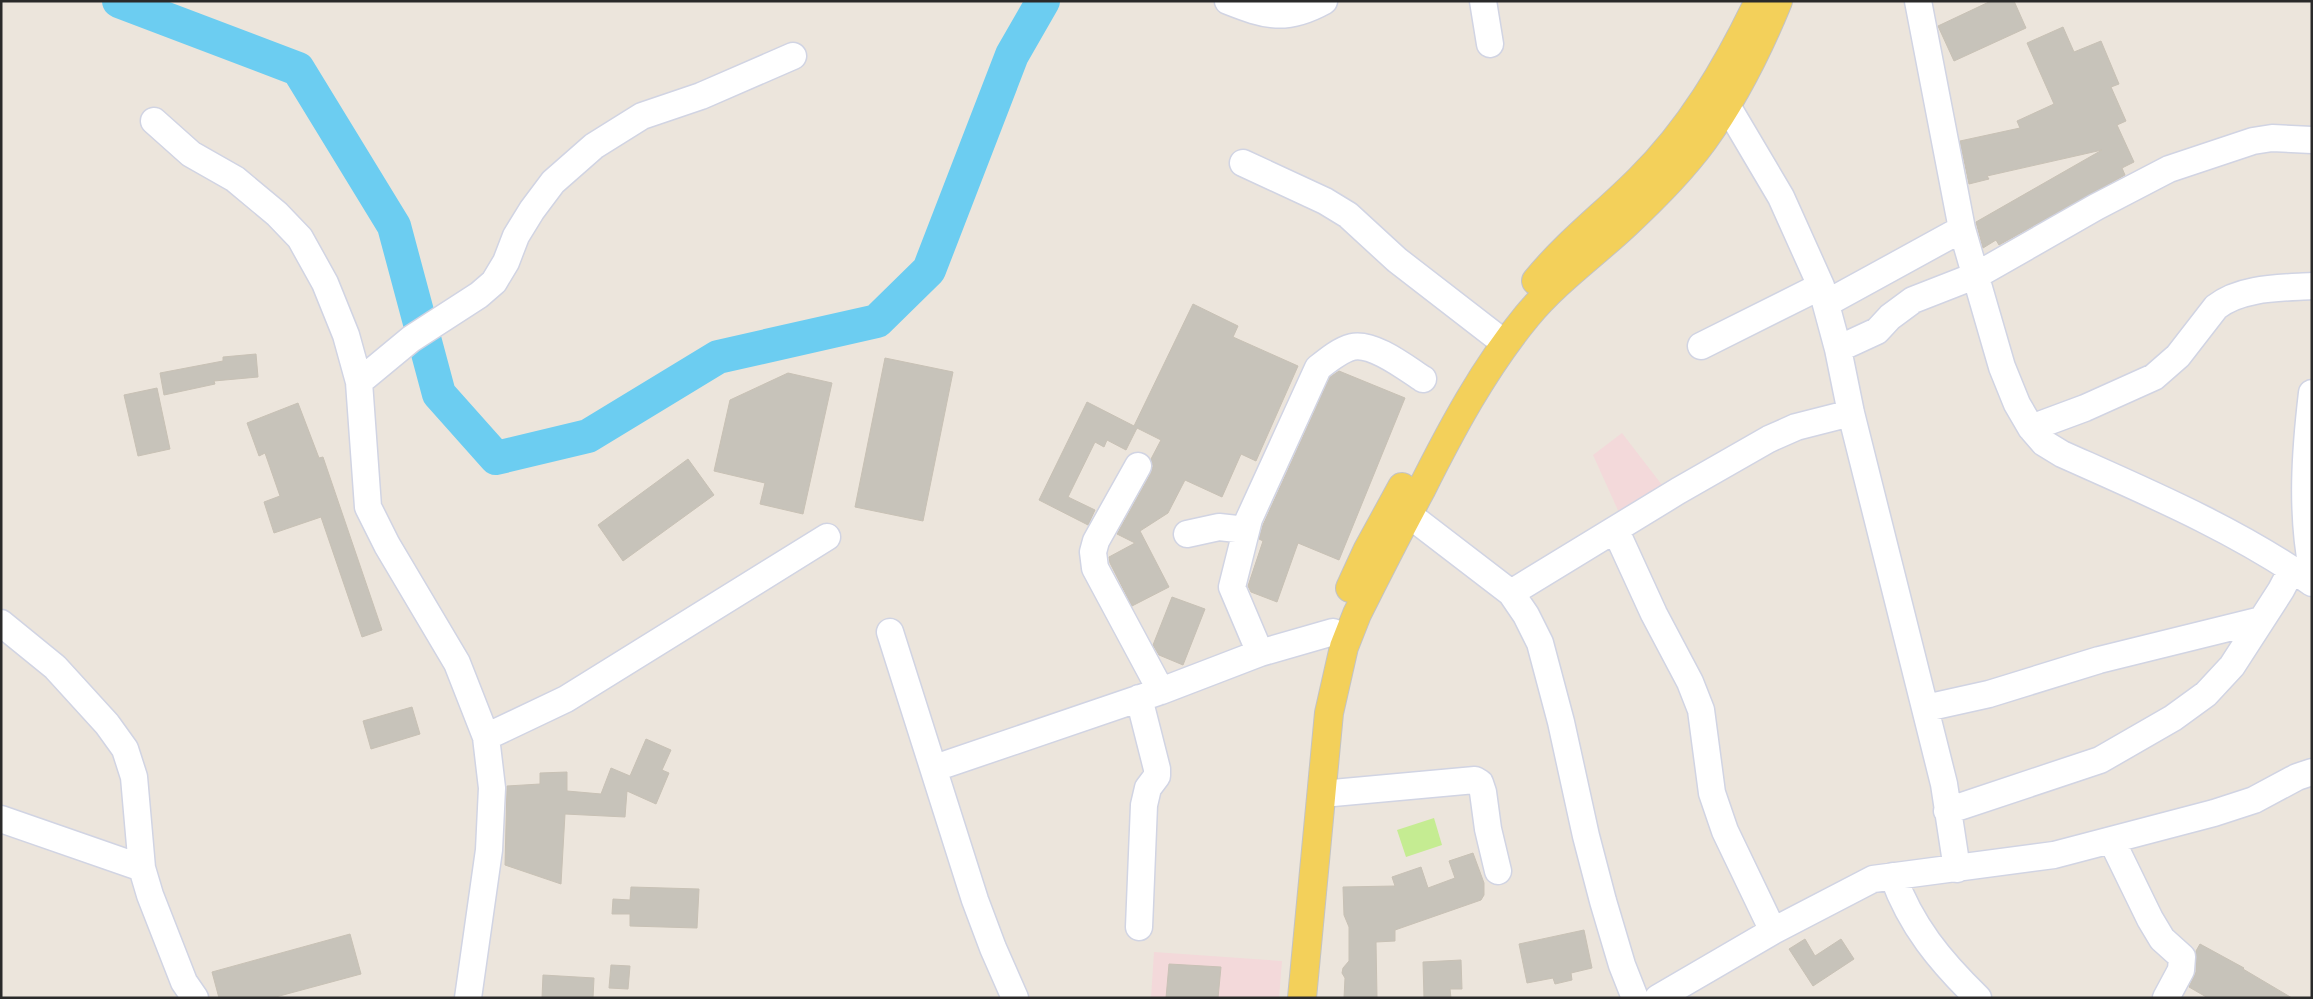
<svg xmlns="http://www.w3.org/2000/svg" width="2313" height="999" font-family="'Archivo Narrow',sans-serif">
  <style>
    .medical { fill: #f3d9da }
    .pitch { fill: #c5ec92 }
    .lines { fill: none; stroke-linecap: round; stroke-linejoin: round }
    .river { stroke: #6ccdf1; stroke-width: 34 }
    .building { fill: #c7c3ba; stroke: #c8c1b5 }
    .minor-casing { stroke: #d1d4e3; stroke-width: 29 }
    .major-casing { stroke: #c3c3c3; stroke-width: 30 }
    .minor { stroke: #fff; stroke-width: 26 }
    .major { stroke: #f3d05a; stroke-width: 28 }
  </style>
  <rect width="100%" height="100%" fill="#ece5dc"/>
  <path class="medical" d="M1622,433L1662,485L1647,500L1621,517L1593,455Z
    M1154,952L1282,961L1279,998H1151Z"/>
  <path class="pitch" d="M1434,818L1442,845L1406,857L1397,830Z"/>
  <g class="lines">
    <path class="river" d="M119,1L298,69L394,226L439,394L496,458L588,436L718,357L877,321L929,270L1012,55L1043,1"/>
  </g>
  <path class="building" d="M1991,1H2014L2026,28L1954,61L1938,26Z
    M2063,27L2074,52L2101,41L2119,84L2111,87L2126,121L2117,125L2134,162L2122,168L2125,175L1999,245L1996,240L1983,248L1976,222L2102,150L1987,176L1989,179L1969,184L1960,141L2020,128L2017,121L2054,104L2027,43Z
    M1193,304L1238,326L1233,337L1298,366L1256,461L1241,454L1222,497L1185,480L1168,513L1140,531L1169,587L1132,606L1110,563L1109,557L1135,543L1117,534L1151,473L1153,466L1151,459L1161,440L1137,428L1126,450L1107,440L1104,447L1095,442L1068,497L1095,510L1088,525L1039,500L1087,402L1134,426Z
    M256,354L258,377L214,381L215,384L164,395L160,373L223,361V357Z
    M885,358L953,372L923,521L855,507Z
    M1339,371L1405,398L1339,560L1298,543L1277,602L1251,592L1248,586L1263,541L1259,539L1263,525L1330,377Z
    M788,373L832,383L803,514L760,504L765,483L714,471L730,400Z
    M157,388L170,449L138,456L124,395Z
    M298,403L319,458L323,457L382,630L362,637L321,517L274,533L264,502L280,496L265,453L259,456L247,423Z
    M688,459L714,495L623,561L598,525Z
    M1172,597L1205,609L1183,665L1159,655L1153,645Z
    M412,707L420,734L371,749L363,721Z
    M646,739L671,750L662,770L669,773L656,804L627,791L625,817L565,814L561,884L505,865L507,786L540,784V773L567,772V791L601,794L611,768L630,776Z
    M1473,853L1484,883V895L1481,900L1395,930V941L1376,942L1377,998H1344L1345,978L1342,973L1343,968L1349,961V927L1344,915L1343,887L1395,886L1392,877L1421,867L1428,888L1455,878L1449,861Z
    M631,887L699,889L697,928L630,926V914H612L613,899L630,900Z
    M1584,930L1592,968L1571,973L1572,980L1555,984L1553,978L1527,983L1519,944Z
    M350,934L361,974L272,998H219L212,972Z
    M1805,939L1815,956L1841,939L1854,959L1813,986L1789,949Z
    M2200,944L2244,968L2243,969L2292,998H2208L2189,987L2196,972V951Z
    M1461,960L1462,989H1450L1451,998H1424L1423,962Z
    M1169,964L1221,967L1218,998H1166Z
    M611,965L630,966L628,989L609,988Z
    M543,975L594,978L593,998H542Z"/>
  <g class="lines">
    <defs>
      <path id="minor" d="M1228,1C1266,16 1286,22 1324,1
        M1483,1L1490,44
        M1918,1L1962,229L2002,367L2017,404L2031,428L2044,443L2062,454C2147,492 2235,529 2312,583
        M1708,97L1726,104L1781,197L1821,286L1838,349L1851,413L1944,784L1957,869
        M154,121L191,154L235,179L277,214L300,238L325,283L346,335L359,382L368,507L387,545L457,663L486,737L492,788L489,850L468,998
        M1243,163L1325,201L1348,215L1397,260L1494,335
        M1827,303L1962,229
        M1701,346L1821,286
        M1838,349L1877,331L1890,317L1913,300L1977,275L2096,207L2169,169L2253,141L2272,138L2312,140
        M359,382L411,339L479,295L494,282L506,262L516,236L532,210L553,182L594,146L642,116L701,96L793,56
        M2312,393C2305,452 2301,511 2312,569
        M2031,428L2085,408L2154,377L2178,356L2216,307C2241,287 2281,288 2312,286
        M1138,466L1096,541L1093,552L1095,568L1161,691
        M1408,514L1511,593L1526,615L1540,643L1561,722L1586,836L1603,901L1622,965L1635,998
        M1616,531L1654,614L1690,682L1701,710L1712,793L1725,831L1773,931
        M1187,534L1219,527L1246,530
        M1511,593L1678,491L1769,439L1796,427L1851,413
        M1,623L55,667L107,724L125,749L134,777L142,868L150,895L184,982L195,998
        M890,632L975,900L993,948L1015,998
        M1260,653L1232,587L1249,519L1318,368C1328,360 1340,350 1352,347C1373,342 1406,368 1423,379
        M1139,698L1157,769V776L1148,788L1144,805L1139,927
        M1926,708L1989,694L2099,660L2261,620
        M486,737L566,699L827,537
        M935,768L1161,691L1260,653L1333,632
        M1322,794L1475,780L1480,783L1483,792L1488,829L1498,871
        M1947,811L2100,760L2173,718L2206,694L2232,666L2281,590L2292,569
        M1,819L142,868
        M2112,841L2150,919L2162,939L2182,957L2181,970L2166,998
        M1893,876C1911,926 1940,961 1978,998
        M1658,998L1773,931L1873,879L2054,855L2214,813L2254,800L2297,777L2312,772"/>
      <path id="major" d="M1536,281C1566,244 1605,214 1639,180C1690,130 1726,69 1757,5
        M1350,588L1367,551L1402,487
        M1302,998L1329,713L1344,647L1357,614C1378,572 1399,531 1421,490C1451,430 1484,368 1527,316C1556,281 1593,255 1626,224C1654,198 1681,171 1703,141C1734,98 1758,50 1778,1"/>
    </defs>
    <use href="#minor" class="minor-casing"/>
    <use href="#major" class="major-casing"/>
    <use href="#minor" class="minor"/>
    <use href="#major" class="major"/>
  </g>
  <rect width="2313" height="999" fill="none" stroke="#2a2a2a" stroke-width="5"/>
</svg>
